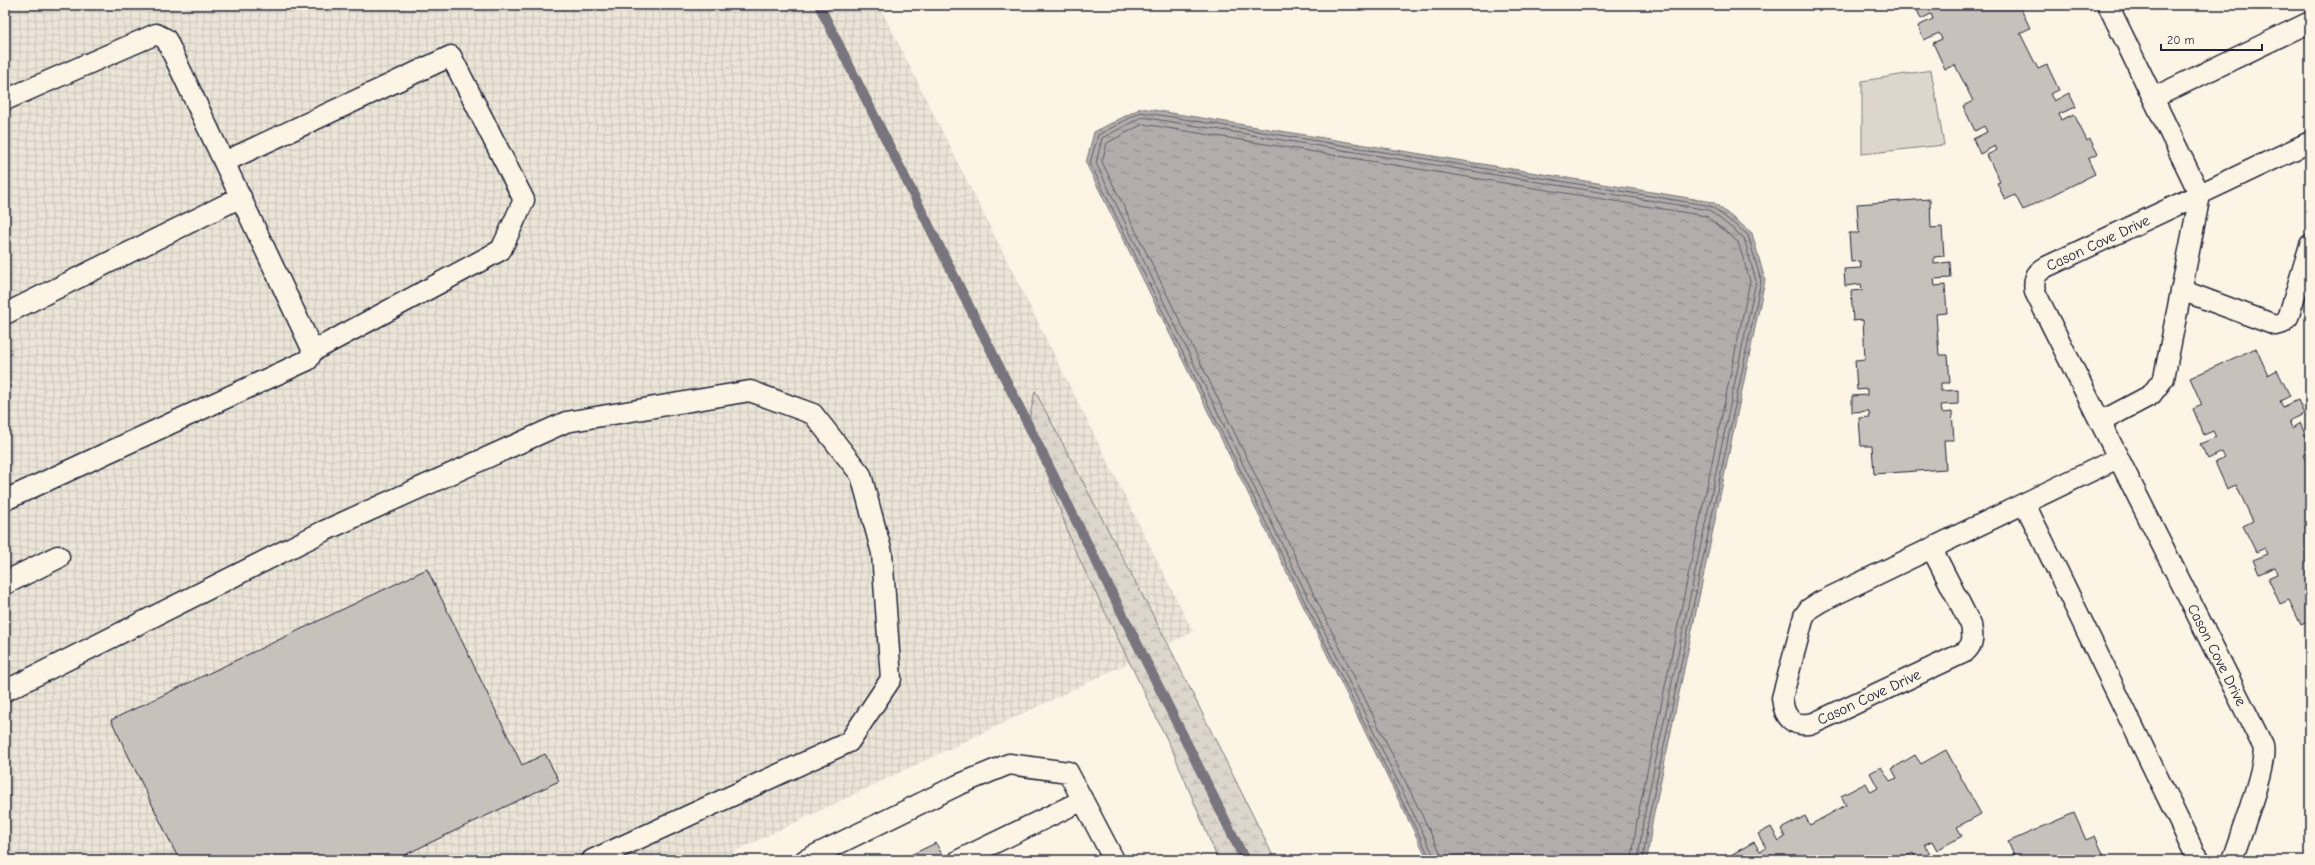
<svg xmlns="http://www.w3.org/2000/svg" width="2315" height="865" font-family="'Comic Neue',sans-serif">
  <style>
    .industrial { fill: url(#industrial-grid) }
    .wetland { fill: url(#wetland-marsh); stroke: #7f7c84 }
    .park { fill: #dcd6cc; stroke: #7f7c84 }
    .water { fill: url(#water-ripples); stroke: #78757e }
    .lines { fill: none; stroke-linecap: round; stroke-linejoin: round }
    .shore { stroke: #5c5a68; stroke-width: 1 }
    .stream { stroke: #78757e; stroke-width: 10 }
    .building { fill: #c6c1bb; stroke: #22223b }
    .service-casing { stroke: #22223b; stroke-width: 23 }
    .minor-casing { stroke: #22223b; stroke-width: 25 }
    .service { stroke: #fcf5e5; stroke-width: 20 }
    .minor { stroke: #fcf5e5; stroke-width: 22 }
    .labels { text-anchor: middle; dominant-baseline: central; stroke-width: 3; stroke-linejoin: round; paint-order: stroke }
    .street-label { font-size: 15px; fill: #22223b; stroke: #fcf5e5 }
  </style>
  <defs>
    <pattern id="industrial-grid" width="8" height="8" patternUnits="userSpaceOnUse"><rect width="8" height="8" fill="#ece5d8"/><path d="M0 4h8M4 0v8" fill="none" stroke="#cac4ba"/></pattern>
    <pattern id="wetland-marsh" width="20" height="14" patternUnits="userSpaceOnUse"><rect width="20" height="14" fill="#dcd6cc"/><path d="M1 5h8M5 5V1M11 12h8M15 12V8" fill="none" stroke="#bcb7b0"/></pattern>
    <pattern id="water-ripples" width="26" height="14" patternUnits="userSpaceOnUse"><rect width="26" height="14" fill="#b2adab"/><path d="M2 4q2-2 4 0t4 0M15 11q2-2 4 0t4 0" fill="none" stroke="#908c8c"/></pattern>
  </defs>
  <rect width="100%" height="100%" fill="#fcf5e5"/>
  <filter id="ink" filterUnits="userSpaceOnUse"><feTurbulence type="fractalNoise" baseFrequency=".025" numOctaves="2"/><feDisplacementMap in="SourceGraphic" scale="8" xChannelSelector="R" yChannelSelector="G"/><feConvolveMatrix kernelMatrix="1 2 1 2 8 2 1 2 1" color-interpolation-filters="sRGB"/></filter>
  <g filter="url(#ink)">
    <path class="industrial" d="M5,5H879L1193,632L717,860H5Z"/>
    <path class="wetland" d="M1035,391L1167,642L1275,860H1218L1174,754L1072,544L1029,421Z"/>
    <path class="park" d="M1931,70L1944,145L1862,154V81Z"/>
    <path class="water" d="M1141,108L1713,202L1752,233L1765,280L1652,823L1647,860H1428L1086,163L1094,132Z"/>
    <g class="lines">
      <path class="shore" d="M1431,860L1090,163L1098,135L1141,112L1711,206L1748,235L1761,281L1648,822L1643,860
        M1436,860L1096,163L1102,138L1142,117L1709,210L1744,238L1756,281L1643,821L1638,860
        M1442,860L1440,852L1102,162L1107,143L1143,124L1706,216L1738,242L1750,281L1637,820L1632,860"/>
      <path class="stream" d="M819,5L1245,860"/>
    </g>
    <path class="building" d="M1915,5H2019L2030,28L2020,33L2038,69L2047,65L2059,90L2050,94L2054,101L2069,93L2076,107L2059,114L2061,120L2074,114L2087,141L2090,139L2098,154L2088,159L2095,174L2023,210L2015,195L2005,200L1997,183L2000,182L1987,155L1997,150L1995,146L1980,154L1973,139L1987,132L1984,126L1975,131L1963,106L1973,101L1955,65L1945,69L1933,43L1942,39L1939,33L1924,40L1918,26L1933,19L1931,14L1921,19Z
      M1930,199L1931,228L1942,227L1944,256L1934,257V264L1950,262L1951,278L1934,279L1935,286L1945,285L1947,313L1936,314L1939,355H1948L1950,383H1941V391L1958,390V404L1941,405L1942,413L1952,412L1954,440H1944L1946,469L1874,474L1872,446H1861L1859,418L1870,417L1869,411L1852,412V396L1867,395V389L1857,390L1855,360L1865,359L1863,320L1853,321L1851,291L1862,290L1861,284L1845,286L1844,269L1861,268L1860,261L1851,262L1849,233H1859L1857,204Z
      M2256,348L2268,375L2277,370L2290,396L2280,401L2283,407L2298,400L2304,414L2289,421L2292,428L2300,423L2310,444V450L2303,454L2310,470V621L2301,625L2289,600L2280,604L2268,578L2277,574L2275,567L2259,574L2253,560L2268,554L2265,548L2256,552L2243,526L2253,521L2236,485L2227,489L2215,462L2225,458L2222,452L2208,459L2200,444L2216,437L2213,431L2204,435L2193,409L2202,405L2190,378Z
      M427,569L522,765L545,754L559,781L394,860H179L111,720Z
      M1946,750L1981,814L1957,827L1962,836L1937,850L1932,841L1925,844L1933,860H1917L1913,853L1907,856L1910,860H1732L1729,856L1754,842L1760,851L1766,848L1758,834L1771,827L1779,841L1785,837L1781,829L1805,816L1810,825L1846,805L1841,796L1866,783L1871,792L1878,788L1870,773L1881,767L1890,781L1897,778L1892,769L1915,755L1921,764Z
      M2074,813L2086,840L2095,836L2106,860H2016L2008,842Z
      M936,843L945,860H900Z"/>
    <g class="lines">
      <defs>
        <path id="service" d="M2153,98L2310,22
          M5,100L156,34L166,39L313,351L308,360L5,500
          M224,162L451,56L524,200L501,250L313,351
          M2181,290L2275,325C2283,324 2286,322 2289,315L2310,245
          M5,314L241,197
          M2100,422L2151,395L2164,378L2200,195L2108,5
          M2025,504L2194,852L2200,860
          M1932,549L1971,625C1973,636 1974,644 1965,652L1814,723C1793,728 1784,718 1782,698L1804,616L1809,609L1820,602L2118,458
          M5,691L324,531L566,422L750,391L813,414L861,475L882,553L891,679L849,742L592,860
          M805,860L958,785L1009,764L1068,772L1114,860
          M959,860L1083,800
          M2232,860C2239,838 2268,764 2263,746L2035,292C2033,280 2035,273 2046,267L2310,142"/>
        <path id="minor" d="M5,583L58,557"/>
      </defs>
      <use href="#service" class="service-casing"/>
      <use href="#minor" class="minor-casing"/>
      <use href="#service" class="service"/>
      <use href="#minor" class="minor"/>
    </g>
  </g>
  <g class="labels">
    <g class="street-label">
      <text transform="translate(2098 243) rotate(-25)">Cason Cove Drive</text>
      <text transform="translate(2217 655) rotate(63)">Cason Cove Drive</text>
      <text transform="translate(1869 697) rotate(-25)">Cason Cove Drive</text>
    </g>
  </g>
  <rect width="2315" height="865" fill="none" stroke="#fcf5e5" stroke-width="20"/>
  <rect x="10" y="10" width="2295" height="845" fill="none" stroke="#22223b" stroke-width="1.5" filter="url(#ink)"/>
  <path d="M2161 44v6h101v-6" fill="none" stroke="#22223b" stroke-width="2"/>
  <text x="2167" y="44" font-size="12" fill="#22223b" stroke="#fcf5e5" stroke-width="3" paint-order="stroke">20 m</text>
</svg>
